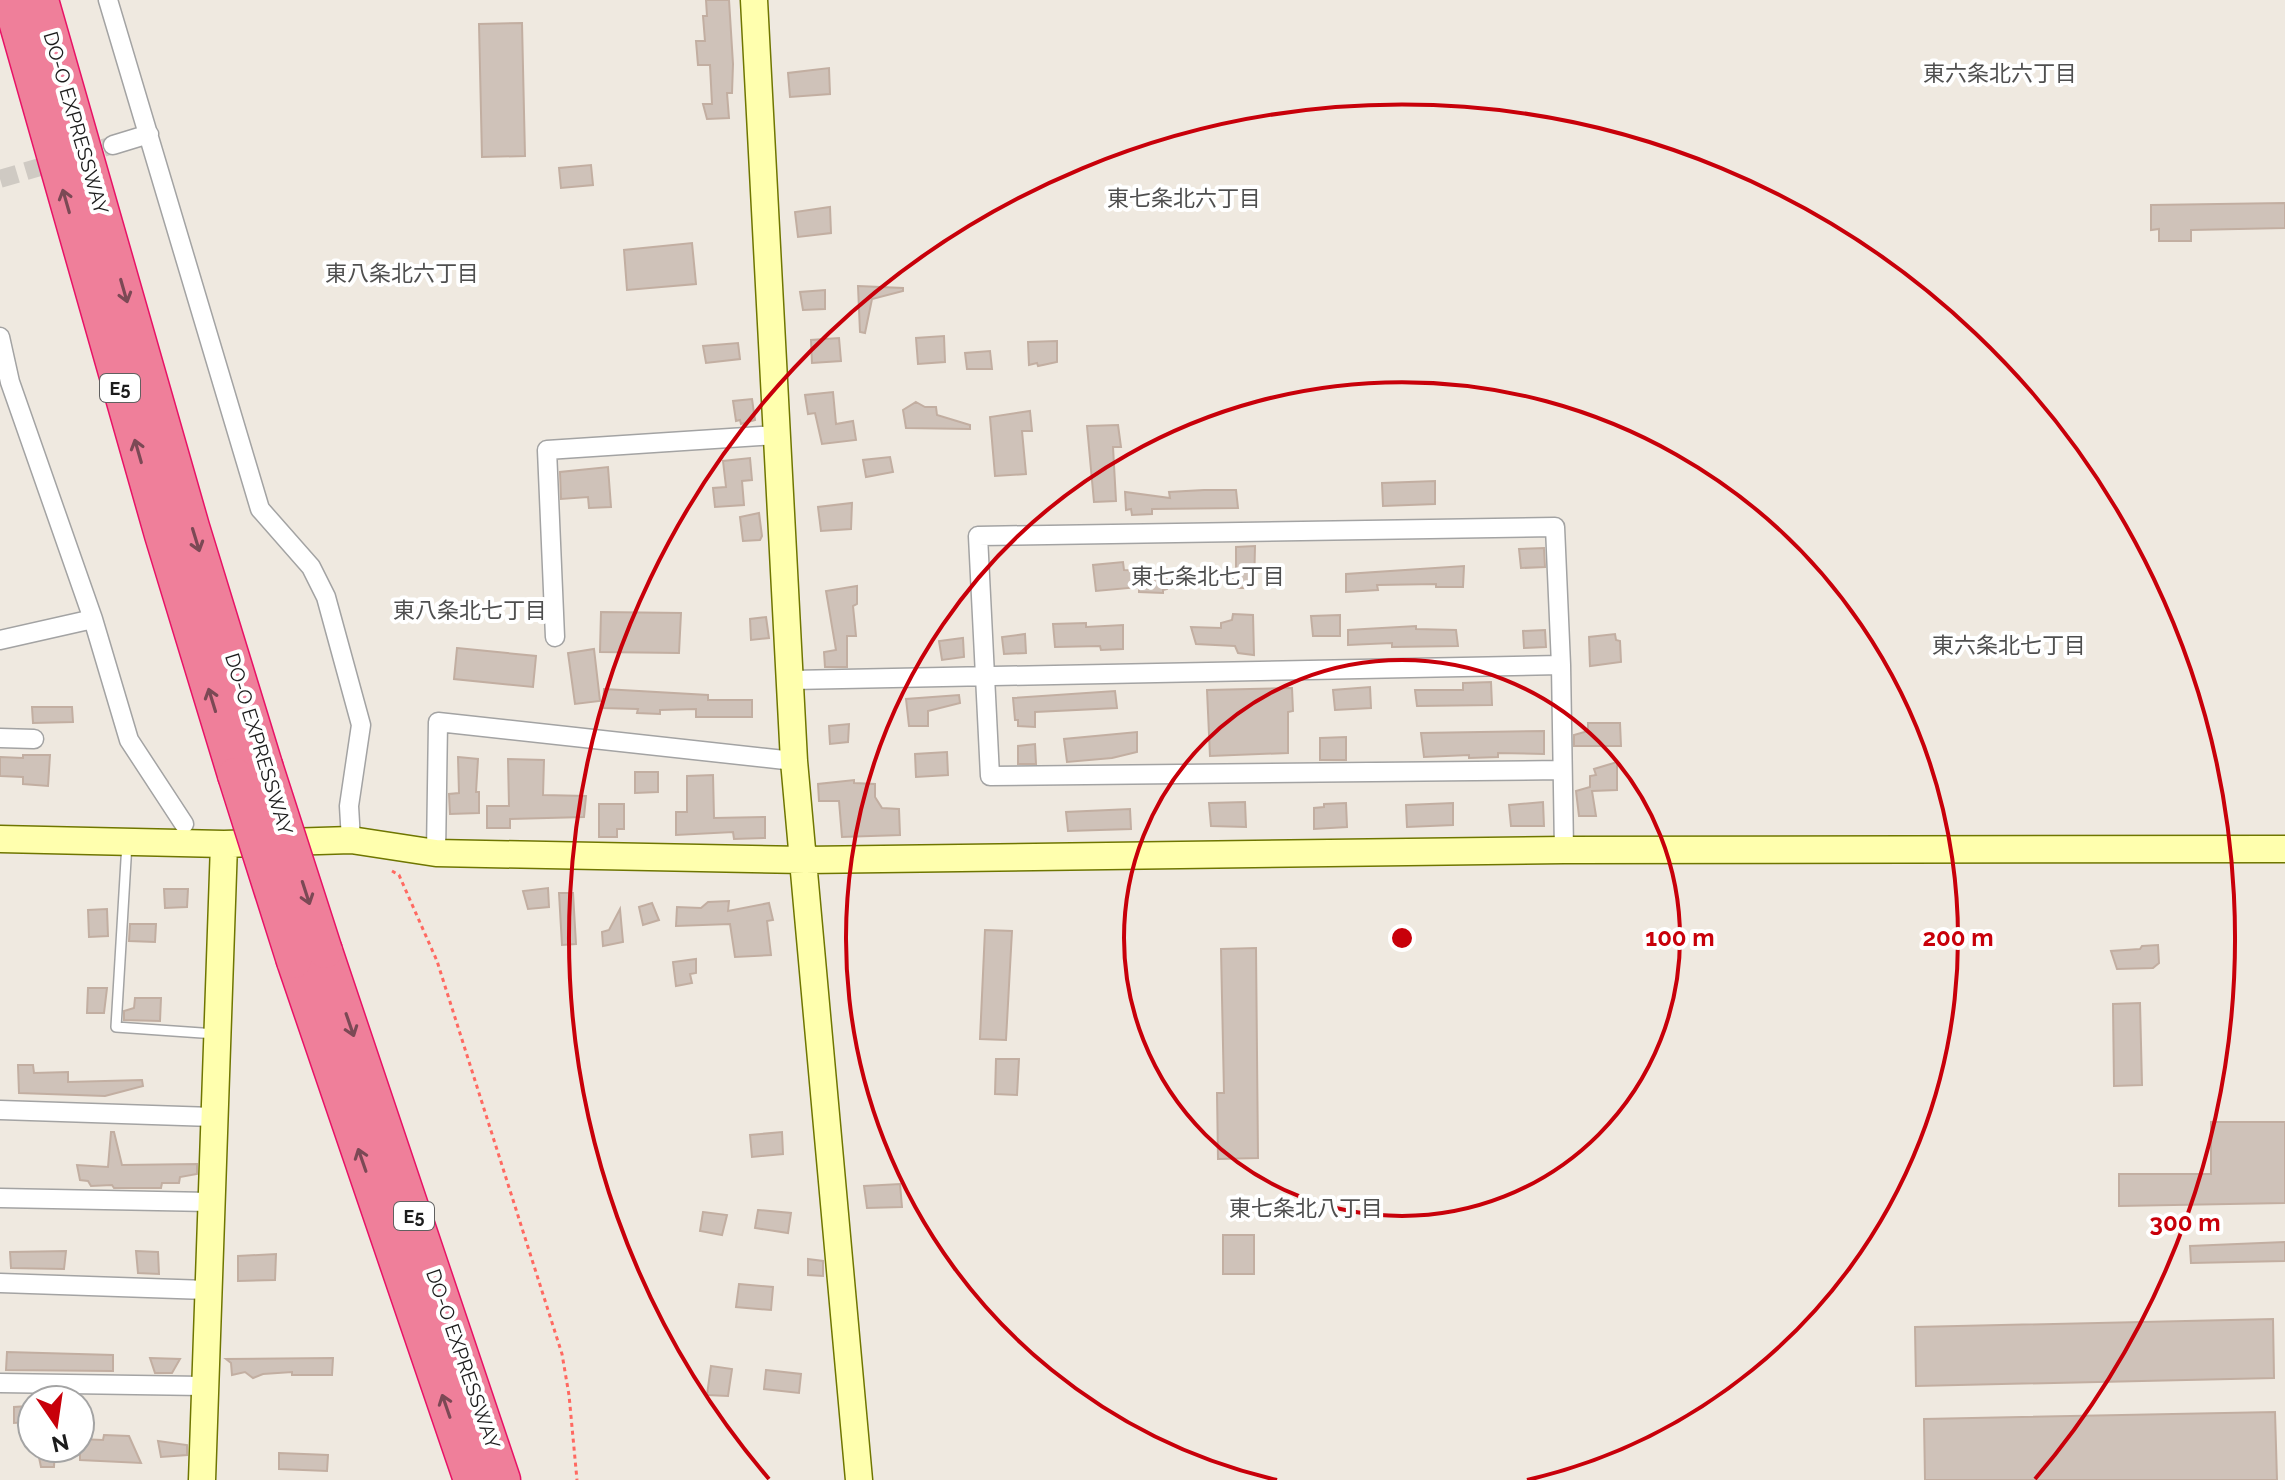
<svg xmlns="http://www.w3.org/2000/svg" width="2285" height="1480" font-family="Raleway,'Noto Sans JP',sans-serif">
  <style>
    .building { fill: #cfc2b9; stroke: #c2aea1; stroke-width: 2 }
    .lines { fill: none; stroke-linecap: round; stroke-linejoin: round }
    .street-tunnel { stroke: #cfcac3; stroke-width: 18; stroke-dasharray: 18 9; stroke-linecap: butt }
    .lane-casing { stroke: #a3a3a3; stroke-width: 12 }
    .street-casing { stroke: #a3a3a3; stroke-width: 21 }
    .secondary-casing { stroke: #6f7600; stroke-width: 29 }
    .highway-casing { stroke: #e81266; stroke-width: 37 }
    .path { stroke: #ff6961; stroke-width: 3; stroke-dasharray: 4 4; stroke-linecap: butt }
    .lane { stroke: #fff; stroke-width: 9 }
    .street { stroke: #fff; stroke-width: 18 }
    .secondary { stroke: #ffffae; stroke-width: 26 }
    .highway { stroke: #ef7f9a; stroke-width: 34 }
    .highway-bridge-casing { stroke: #e81266; stroke-width: 37; stroke-linecap: butt }
    .highway-bridge { stroke: #ef7f9a; stroke-width: 34 }
    .oneway { stroke: #7b4955 }
    .ring { fill: none; stroke: #c8000a; stroke-width: 4 }
    .labels { text-anchor: middle; dominant-baseline: central; stroke-width: 8; stroke-linejoin: round; paint-order: stroke }
    .shield { fill: #fff; stroke: #606060; stroke-width: 2 }
    .shield-label { font-size: 18px; font-weight: bold; fill: #1c1c1c }
    .street-label { font-size: 20px; fill: #1c1c1c; stroke: #fff }
    .neighbourhood-label { font-size: 22px; fill: #4f4f4f; stroke: #fff }
    .centre { fill: #c8000a; stroke: #fff; stroke-width: 4 }
    .ring-label { font-size: 24px; text-anchor: middle; font-weight: bold; fill: #c8000a; stroke: #fff; stroke-width: 8; stroke-linejoin: round; paint-order: stroke }
  </style>
  <rect width="100%" height="100%" fill="#efe9e0"/>
  <path class="building" d="M706,0H729L733,64L732,93H727L729,118L707,119L703,104H712L710,65H698L696,41H705L703,16H707Z
    M522,23L525,156L482,157L479,24Z
    M829,68L830,94L790,97L788,73Z
    M591,165L593,185L561,188L559,168Z
    M2285,203V228L2191,230V241H2159V229L2151,230V205Z
    M830,207L831,233L798,237L795,212Z
    M692,243L696,284L627,290L624,250Z
    M858,286L903,288V291L872,299L865,333L860,332Z
    M825,290V309L803,310L800,292Z
    M944,336L945,362L918,364L916,338Z
    M839,338L841,361L812,363L811,340Z
    M1057,341V362L1038,366L1037,363L1029,365L1028,342Z
    M738,343L740,359L706,363L703,346Z
    M990,351L992,369H967L965,353Z
    M833,392L836,424L853,421L856,440L822,444L815,413L808,414L805,395Z
    M752,399L755,420L741,424L740,420L736,421L733,401Z
    M916,402L925,407H936L937,415L970,425V429L906,428L903,410Z
    M1030,411L1032,431H1022L1026,474L995,476L990,417Z
    M1118,425L1121,447H1113L1116,501L1094,502L1087,426Z
    M890,457L893,472L866,477L863,460Z
    M750,458L752,480L742,481L744,505L715,507L713,488L726,487L723,461Z
    M608,467L611,507L589,508L588,497L561,499L560,472Z
    M1435,481V504L1383,506L1382,483Z
    M1204,490H1236L1238,508L1152,509V514L1132,515L1131,509L1126,510L1125,492L1170,498L1169,492Z
    M852,503L851,529L821,531L818,507Z
    M759,513L762,536L760,540L743,541L740,517Z
    M1255,546L1254,588H1235L1232,570L1236,569V547Z
    M1544,548L1545,567L1521,568L1519,549Z
    M1123,562L1124,570L1167,571V589L1163,590V593L1139,592V587L1096,591L1093,565Z
    M1464,566L1463,587H1436V584L1377,585L1378,590L1346,592V574Z
    M857,586V604L853,606L856,636H847V667H825L824,652L836,650L826,591Z
    M601,612L681,613L679,653L600,652Z
    M1233,614L1253,615L1254,655L1238,653L1235,646L1196,644L1191,627L1221,628V623L1232,620Z
    M1340,615V636H1313L1311,616Z
    M766,617L769,638L751,640L750,619Z
    M1086,623V627L1123,625V649L1101,650L1100,646L1055,647L1053,624Z
    M1416,626V629L1456,630L1458,646L1392,647V643L1348,645V630Z
    M1545,630L1546,647L1524,648L1523,631Z
    M1025,634L1026,653L1004,654L1002,637Z
    M1615,634L1616,640L1620,641L1621,662L1590,666L1589,637Z
    M963,638L964,657L942,660L939,641Z
    M457,648L536,656L533,687L454,679Z
    M594,649L600,701L575,704L568,653Z
    M1491,682L1492,705L1417,706L1415,690H1463V683Z
    M1370,687L1371,708L1335,710L1333,690Z
    M1292,688L1293,711L1288,712V753L1210,756L1207,690Z
    M604,689L708,695V700H752V717H696V709L660,710V714L637,713L638,709L603,708Z
    M1115,691L1117,708L1035,712V727L1018,726V720H1015L1013,698Z
    M959,695L960,703L928,711V726H909L906,699Z
    M32,707H72L73,722L33,723Z
    M1588,723H1620L1621,746H1574V735L1588,731Z
    M849,724L848,742L830,744L829,726Z
    M1544,731V754L1498,753V757L1469,758V755L1424,757L1421,733Z
    M1137,732V752L1112,758L1067,762L1064,739Z
    M1346,737V760H1320V738Z
    M1035,744L1036,764H1018V746Z
    M947,752L948,775L916,777L915,754Z
    M23,755H50L48,786L23,784V777L0,776V757L23,758Z
    M458,757L478,759L476,792H479V813L450,814L449,794L459,793Z
    M508,759L544,760L543,795L586,796L584,817L510,819V828H487V806H509Z
    M1617,762V790L1592,791L1596,816H1579L1576,791L1590,787V776L1596,775L1594,769Z
    M635,772H658V792L635,793Z
    M713,775L714,818L765,817V838L734,839L733,832L676,835V812H687V776Z
    M854,780V783L875,784V797L882,808L899,809L900,835L842,837L839,801H819L818,784Z
    M1245,802L1246,827L1211,826L1209,803Z
    M1543,802L1544,826H1511L1509,805Z
    M1346,803L1347,827L1314,829V808L1324,807V804Z
    M1453,803V825L1407,827L1406,805Z
    M599,804H624V829H617V837H599Z
    M1130,809L1131,829L1068,831L1066,812Z
    M548,888L549,907L528,909L523,891Z
    M164,889H188L187,907L165,908Z
    M559,893H573L576,944L562,945Z
    M729,901L728,911L769,903L773,920L767,921L771,955L735,957L730,924L676,926L677,907L701,908L708,902Z
    M652,903L659,920L643,925L639,907Z
    M107,909L108,936L89,937L88,910Z
    M620,909L623,942L603,946L602,932L609,930Z
    M130,924H156L155,942L129,941Z
    M985,930L1012,931L1006,1040L980,1039Z
    M2158,945L2159,963L2153,968L2117,969L2111,951L2140,949L2142,946Z
    M1256,948L1258,1158L1218,1159L1217,1093H1224L1221,949Z
    M696,959V973L690,974L692,983L676,986L673,962Z
    M88,988H107L104,1013H87Z
    M135,998H161L160,1021L124,1020V1011L134,1008Z
    M2140,1003L2142,1085L2114,1086L2113,1004Z
    M996,1059H1019L1017,1095L995,1094Z
    M18,1065H33L34,1073L68,1072V1082L142,1080L143,1086L105,1096L19,1093Z
    M2211,1122H2285V1203L2119,1206V1174H2211Z
    M111,1132H114L122,1165L197,1164V1174L180,1177L179,1183H162L161,1188H114L112,1185L91,1186L88,1181L80,1180L77,1165L108,1167Z
    M782,1132L783,1154L752,1157L750,1135Z
    M900,1184L902,1207L867,1208L864,1186Z
    M758,1210L791,1213L788,1233L755,1228Z
    M703,1212L727,1215L722,1235L700,1231Z
    M1223,1235H1254V1274H1223Z
    M2285,1242V1261L2191,1263L2190,1246Z
    M66,1251L64,1269L11,1268L10,1252Z
    M136,1251L158,1252L159,1274L138,1273Z
    M276,1254L275,1280L238,1281V1256Z
    M808,1259L823,1261V1276L808,1275Z
    M739,1284L773,1287L771,1310L736,1307Z
    M2273,1319L2274,1378L1916,1386L1915,1327Z
    M7,1352L113,1355V1371L6,1370Z
    M150,1358L180,1359L172,1373H155Z
    M333,1358L332,1375H292V1372L263,1374L253,1378L245,1372L232,1375L231,1363L226,1359Z
    M711,1366L732,1369L728,1396L707,1395Z
    M766,1370L801,1374L799,1393L764,1389Z
    M28,1406V1422L14,1423V1407Z
    M2275,1412L2277,1480H1925L1924,1419Z
    M104,1435L129,1436L141,1463L80,1460V1439L103,1440Z
    M158,1441L187,1445V1455L161,1457Z
    M37,1448H55L54,1467H41Z
    M279,1453L328,1455L327,1471L279,1469Z"/>
  <g class="lines">
    <path class="street-tunnel" d="M0,179L113,145"/>
    <defs>
      <path id="lane" d="M127,843L116,1027L216,1034"/>
      <path id="street" d="M108,0L260,509L311,567L326,597L361,725L349,806L351,840
        M113,145L149,134
        M0,337L10,382L93,619L129,740L184,824
        M555,637L547,450L777,435
        M0,640L93,619
        M792,680L1561,665
        M0,738L34,739
        M1562,770L990,776L978,536L1555,527L1561,665L1564,850
        M436,853L438,722L794,761
        M0,1110L213,1117
        M0,1198L210,1202
        M0,1283L207,1290
        M0,1383L203,1386"/>
      <path id="secondary" d="M754,0L794,761L859,1480
        M0,839L224,844L351,840L436,853L805,860L1564,850L2285,849
        M202,1480L224,844"/>
      <path id="highway" d="M10,0L162,535L235,775
        M41,0L192,527L265,765
        M325,951L503,1480
        M294,961L471,1480"/>
    </defs>
    <use href="#lane" class="lane-casing"/>
    <use href="#street" class="street-casing"/>
    <use href="#secondary" class="secondary-casing"/>
    <use href="#highway" class="highway-casing"/>
    <path class="path" d="M392,871L399,875L437,961L562,1354L569,1395L577,1480"/>
    <use href="#lane" class="lane"/>
    <use href="#street" class="street"/>
    <use href="#secondary" class="secondary"/>
    <use href="#highway" class="highway"/>
    <defs>
      <path id="highway-bridge" d="M265,765L325,951
        M235,775L294,961"/>
    </defs>
    <use href="#highway-bridge" class="highway-bridge-casing"/>
    <use href="#highway-bridge" class="highway-bridge"/>
  </g>
  <defs><path id="oneway-shaft" d="M-6 0H5M1.5-3L5.5 0L1.5 3" fill="none" stroke-width="1.6" stroke-linecap="round" stroke-linejoin="round" transform="scale(2)"/></defs>
  <g class="oneway">
    <use href="#oneway-shaft" transform="translate(66 201) rotate(-106)"/>
    <use href="#oneway-shaft" transform="translate(124 291) rotate(74)"/>
    <use href="#oneway-shaft" transform="translate(138 451) rotate(-106)"/>
    <use href="#oneway-shaft" transform="translate(196 540) rotate(73)"/>
    <use href="#oneway-shaft" transform="translate(212 700) rotate(-107)"/>
    <use href="#oneway-shaft" transform="translate(306 893) rotate(72)"/>
    <use href="#oneway-shaft" transform="translate(350 1025) rotate(71)"/>
    <use href="#oneway-shaft" transform="translate(362 1160) rotate(-109)"/>
    <use href="#oneway-shaft" transform="translate(446 1406) rotate(-109)"/>
  </g>
  <g class="ring">
    <circle cx="1402" cy="938" r="278"/>
    <path d="M1277 1480A556 556 0 1 1 1527 1480"/>
    <path d="M769 1479A833 833 0 1 1 2035 1479"/>
  </g>
  <g class="labels">
    <g class="shield">
      <rect x="100" y="374" width="40" height="28" rx="6"/>
      <rect x="394" y="1202" width="40" height="28" rx="6"/>
    </g>
    <g class="shield-label">
      <text x="120" y="388">E5</text>
      <text x="414" y="1216">E5</text>
    </g>
    <g class="street-label">
      <text transform="translate(76 123) rotate(74)">DO-O EXPRESSWAY</text>
      <text transform="translate(259 744) rotate(73)">DO-O EXPRESSWAY</text>
      <text transform="translate(463 1359) rotate(71)">DO-O EXPRESSWAY</text>
    </g>
    <g class="neighbourhood-label">
      <text x="2000" y="73">東六条北六丁目</text>
      <text x="1184" y="198">東七条北六丁目</text>
      <text x="402" y="273">東八条北六丁目</text>
      <text x="1208" y="576">東七条北七丁目</text>
      <text x="470" y="610">東八条北七丁目</text>
      <text x="2009" y="645">東六条北七丁目</text>
      <text x="1306" y="1208">東七条北八丁目</text>
    </g>
  </g>
  <circle cx="1402" cy="938" r="12" class="centre"/>
  <g class="ring-label">
    <text x="1680" y="946">100 m</text>
    <text x="1958" y="946">200 m</text>
    <text x="2185" y="1231">300 m</text>
  </g>
  <g transform="translate(56 1424) rotate(167)"><circle r="38" fill="#ffffff" stroke="#a4a4a4" stroke-width="2"/>
  <path d="M0-6L14 30L0 20L-14 30Z" fill="#c8000a"/>
  <text y="-12" font-size="22" font-weight="bold" text-anchor="middle" fill="#1c1c1c">N</text>
  </g>
</svg>
